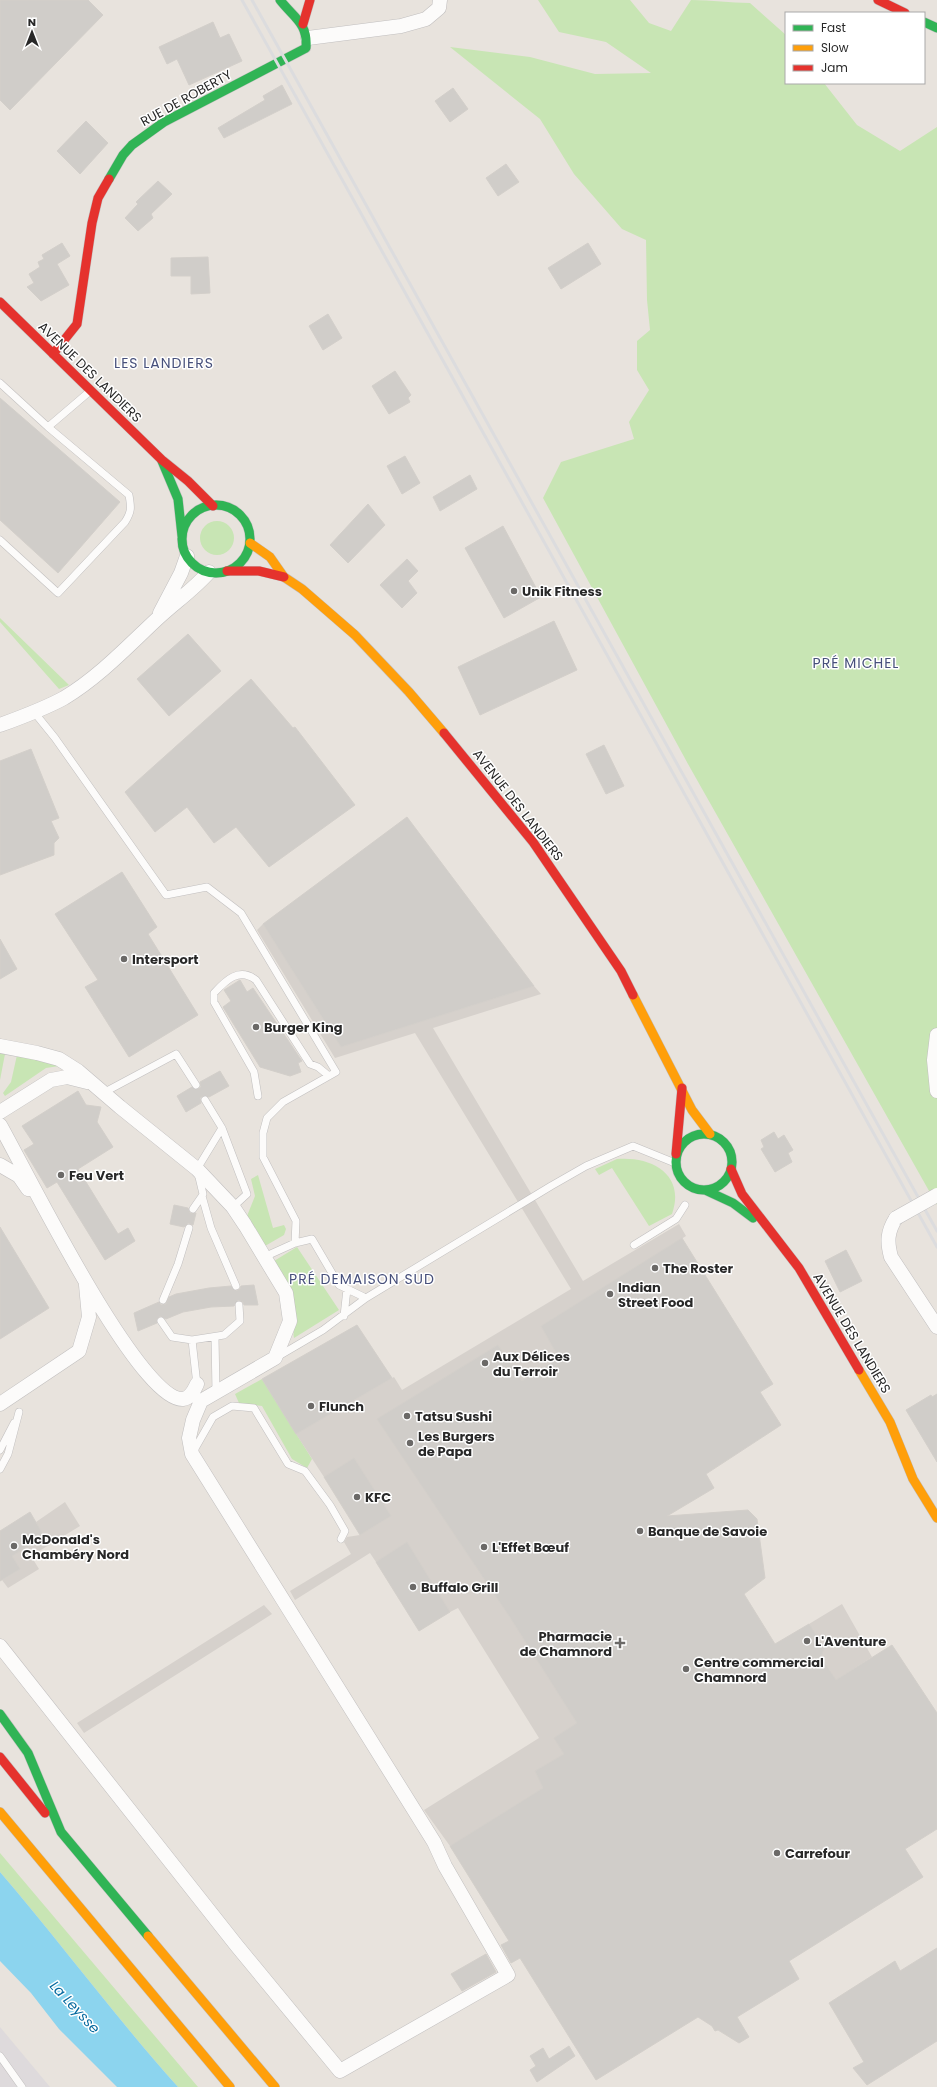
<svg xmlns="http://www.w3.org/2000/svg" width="937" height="2087" font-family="Poppins,sans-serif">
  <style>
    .industrial { fill: #dedadc }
    .green { fill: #c8e5b4 }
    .plaza { fill: #d6d1cc }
    .water { fill: #8cd4ee }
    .building { fill: #d0cdc9; stroke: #d3cfca }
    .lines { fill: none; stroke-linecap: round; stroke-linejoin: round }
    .lane-casing { stroke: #c1bfbf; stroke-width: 8 }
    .street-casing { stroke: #c1bfbf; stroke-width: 15 }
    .fast-casing { stroke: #c1bfbf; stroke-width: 10 }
    .slow-casing { stroke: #c1bfbf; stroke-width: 10 }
    .jam-casing { stroke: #c1bfbf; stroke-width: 10 }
    .lane { stroke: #fcfbfa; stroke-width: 7 }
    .street { stroke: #fcfbfa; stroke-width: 14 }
    .fast { stroke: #30b455; stroke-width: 9 }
    .slow { stroke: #ff9f0a; stroke-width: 9 }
    .jam { stroke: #e5322d; stroke-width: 9 }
    .rail { stroke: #dcdcde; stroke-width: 3 }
    .street-bridge-casing { stroke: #c1bfbf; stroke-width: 15; stroke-linecap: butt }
    .street-bridge { stroke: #fcfbfa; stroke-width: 14 }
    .poi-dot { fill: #6b6967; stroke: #fff; stroke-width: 1.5 }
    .labels { text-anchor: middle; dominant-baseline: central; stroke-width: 3; stroke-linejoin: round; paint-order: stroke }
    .street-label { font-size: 13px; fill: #282828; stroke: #fff }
    .poi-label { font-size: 13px; font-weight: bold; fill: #282828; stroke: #fff; text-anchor: start }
    .neighbourhood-label { font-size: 14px; letter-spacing: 1px; fill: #47507b; stroke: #fff }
    .water-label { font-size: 14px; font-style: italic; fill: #066a9f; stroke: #fff }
  </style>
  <rect width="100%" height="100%" fill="#e8e3dd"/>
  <path class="industrial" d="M0,2027L50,2087H0Z"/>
  <path class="green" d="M538,0H630L649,23L671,31L691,0C712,0 730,3 750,3L786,35V83H824L857,125L900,151L937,127V1205L688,764L543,498L561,462L634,439L629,422L649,390L637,370V341L650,330L647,300L646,240L622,229L574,174L540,119L450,47L530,57L595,74L651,73L606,42L559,32Z
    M200 538a17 17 0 1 1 34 0a17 17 0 1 1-34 0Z
    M0,618L69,685L59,689L0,622Z
    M0,1053L5,1054L0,1080Z
    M17,1055L49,1061L59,1066L46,1068L5,1096L3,1093L11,1082Z
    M617,1159C651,1156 686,1174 672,1214L649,1226L612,1168L599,1175L595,1169Z
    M258,1175L273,1228L284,1225L286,1229L284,1235L265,1246L247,1216L255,1196L251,1179Z
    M297,1247L339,1310L294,1338C292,1330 297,1324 296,1316C295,1295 285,1279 274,1261Z
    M262,1379L312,1459L307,1468L292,1459L262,1406L239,1403L235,1394Z
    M0,1853L198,2087H178C116,2018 61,1943 0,1872Z"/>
  <path class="plaza" d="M263,924L341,1047L534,986L541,994L433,1028L583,1281L679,1224L686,1236L541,1326L559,1358L522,1381L498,1345L378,1419L511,1619L577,1723L555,1738L564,1754L535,1771L543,1788L450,1846L424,1810L539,1738L458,1608L450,1612L407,1542L376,1562L370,1553L295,1600L290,1591L351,1554L344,1542L347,1537L360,1535L391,1516L354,1458L324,1477L296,1434L394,1377L402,1390L571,1289L415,1033L335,1058L257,930Z
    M65,1502L80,1526L31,1556L39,1569L8,1588L2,1580L20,1569L12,1556L44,1536L36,1522Z
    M842,1604L872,1657L836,1680L819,1653L809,1624Z
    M264,1605L272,1614L84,1733L77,1723Z"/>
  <path class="water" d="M0,1872C61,1943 116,2018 178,2087H117L59,2029L31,1993L0,1961Z"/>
  <path class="building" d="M0,0H88L103,15L10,110L0,100Z
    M213,22L220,38L229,34L242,61L189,85L177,59L167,64L159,47Z
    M282,85L292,104L224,138L218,128L265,100L263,96Z
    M453,88L468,109L450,122L435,101Z
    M86,121L108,143L80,174L57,151Z
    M506,164L519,182L498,196L486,178Z
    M158,181L172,194L151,214L153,218L138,231L125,218L138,204L136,202Z
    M62,243L70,256L57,264L69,285L41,301L27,287L34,283L29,274L40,267L38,262L44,259L42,255Z
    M588,243L601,264L561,289L548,268Z
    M208,257L210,293L191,294V276H171V258Z
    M328,314L342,338L323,350L309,326Z
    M395,371L411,395L408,398L410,402L389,414L372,386Z
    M0,398L120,502L58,573L0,520Z
    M405,456L420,483L402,494L387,466Z
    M470,475L477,489L440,511L433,497Z
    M368,504L385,525L348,563L330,545Z
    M503,526L541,597L504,618L465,548Z
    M407,559L418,571L408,581L417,593L402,608L380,585Z
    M554,621L577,670L480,715L458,667Z
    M188,634L221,671L169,716L137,679Z
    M251,679L293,728L295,727L355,805L269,867L236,827L214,843L187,807L155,832L125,792Z
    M604,745L624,786L606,794L586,754Z
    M31,749L59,818L51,821L59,838L54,843V855L0,875V761Z
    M407,817L534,986L341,1047L263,924Z
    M122,872L157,927L148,934L198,1015L129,1057L85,987L98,980L55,914Z
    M0,939L17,969L0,979Z
    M240,980L247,992L253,988L302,1061L298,1063L301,1072L290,1076L260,1067L223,1007L231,1001L224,990Z
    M220,1071L229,1086L209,1097L203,1096L200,1098L201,1103L186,1112L177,1096L192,1087L198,1089L201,1087L200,1082Z
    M78,1091L86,1105L101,1107L97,1122L113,1147L78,1169L118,1234L128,1228L135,1241L105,1260L57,1182L47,1188L24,1150L34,1144L22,1126Z
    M774,1132L778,1139L784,1135L793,1150L788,1153L792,1162L775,1172L761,1149L764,1147L761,1140Z
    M174,1205L188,1208L190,1213H196L193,1225L188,1223L184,1227L170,1224Z
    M0,1227L49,1308L0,1339Z
    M682,1238L773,1384L760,1392L781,1425L706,1474L714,1488L667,1516L748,1510L757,1519L765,1578L744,1594L775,1644L809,1624L824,1648L821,1657L836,1680L892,1645L937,1713V1829L905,1849L923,1877L789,1961L799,1979L737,2017L749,2037L739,2043L718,2030L715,2031L712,2026L698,2017L596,2080L520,1958L511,1963L501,1945L509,1941L450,1846L543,1788L535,1771L564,1754L554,1738L577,1723L511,1619L377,1419L498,1345L522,1381L559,1358L541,1326Z
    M846,1250L862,1281L840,1292L825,1261Z
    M254,1285L258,1305H244L243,1302L238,1300L234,1306L211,1307L183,1312L166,1319L160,1316L157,1319V1323L138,1331L134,1313L159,1302L161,1305L166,1304L169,1297L176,1294L209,1288L231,1286L236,1291L240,1289L241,1286Z
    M357,1325L392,1378L296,1434L262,1379Z
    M937,1394V1462L906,1410L931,1395L932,1397Z
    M354,1458L391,1516L360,1535L324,1477Z
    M30,1512L44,1536L12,1556L20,1569L0,1581V1531Z
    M407,1542L450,1612L419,1631L376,1562Z
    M937,1948V2041L867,2085L853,2068L864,2062L829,2003L895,1961L900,1971Z
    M486,1954L496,1972L462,1991L451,1974Z
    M569,2046L575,2056L537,2082L530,2070L536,2066L530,2056L543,2048L549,2059Z"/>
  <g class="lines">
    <defs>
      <path id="lane" d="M0,383L48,427
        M0,540L58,593L125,522C132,511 131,507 129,495L48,427L89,392
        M34,712L55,738L166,895L207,887L241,913L336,1072L283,1102L267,1118L263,1133V1157L296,1221L295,1243
        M103,1093L176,1054L196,1085
        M258,1096L254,1072L214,1002V993C226,980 239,967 256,980L310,1064L318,1067L329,1076
        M205,1100L222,1128L247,1194L233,1207
        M222,1128L197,1169L203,1194L202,1196L211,1228L236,1286
        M193,1209L202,1196
        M634,1245L676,1219L685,1205
        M264,1257L295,1243L312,1239L339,1285L366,1298
        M163,1300L178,1264L189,1228
        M344,1316L347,1289
        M161,1321L172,1337L192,1340L224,1335L240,1321L239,1305
        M215,1337L216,1392
        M192,1340L197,1385
        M277,1357L323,1330L366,1298L551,1186L586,1166L633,1146L675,1163
        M0,1450L14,1423
        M193,1452L213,1417L232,1406L254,1408L288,1464L305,1471L330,1505L345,1531L341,1539
        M0,1469L8,1454L19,1412
        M0,2056L22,2087"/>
      <path id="street" d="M308,38L401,26L426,19L439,8L440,0
        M160,613L181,573L187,556
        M0,725C22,717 44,709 64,698C99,677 128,646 157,619C174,603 193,590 209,572
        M937,1035L934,1060L937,1091
        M0,1046L37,1053L59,1059L78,1071L120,1107L197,1169L233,1207L245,1225L286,1293L290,1321L275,1358L201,1401L193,1420L189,1438L192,1454L434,1842L445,1866L508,1975L340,2071L237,1946L0,1646
        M0,1112L51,1080L67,1077L87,1082
        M0,1125C24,1167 139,1402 183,1399C191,1398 194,1390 197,1384
        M0,1165L19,1176L28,1189
        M896,1218C887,1232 887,1242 891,1257L937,1327
        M0,1404L79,1351L89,1317L86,1285"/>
      <path id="fast" d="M924,22L937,28
        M109,179L123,155L132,145L164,122L306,48C308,23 294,18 280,0
        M162,461L178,499L182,536
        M182 539a34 34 0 1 1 68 0a34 34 0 1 1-68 0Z
        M676 1162a28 28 0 1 1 56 0a28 28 0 1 1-56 0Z
        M705,1190L733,1203L753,1218
        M0,1714L28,1753L61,1832L148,1936"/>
      <path id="slow" d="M250,543L270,557L284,577L302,589L355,635L409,692L444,733
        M633,995L692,1110L710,1134
        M859,1370L890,1422L913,1479L937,1518
        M0,1812L230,2087
        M148,1936L275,2087"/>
      <path id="jam" d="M878,0L905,13
        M303,24L310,0
        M0,302L162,460L188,481L213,506
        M53,354L77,324L92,223L98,198L109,179
        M227,571H259L284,577
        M444,733L533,842L621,971L633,995
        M676,1154L682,1088
        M731,1169L742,1194L799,1268L859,1370
        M0,1757L45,1813"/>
    </defs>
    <use href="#lane" class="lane-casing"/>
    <use href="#street" class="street-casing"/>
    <use href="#fast" class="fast-casing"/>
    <use href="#slow" class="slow-casing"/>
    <use href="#jam" class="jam-casing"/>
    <use href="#lane" class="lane"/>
    <use href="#street" class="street"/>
    <use href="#fast" class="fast"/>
    <use href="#slow" class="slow"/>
    <use href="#jam" class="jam"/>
    <path class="rail" d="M242,0L937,1247
      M252,0L937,1231"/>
    <defs>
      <path id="street-bridge" d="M896,1218L937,1195"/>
    </defs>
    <use href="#street-bridge" class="street-bridge-casing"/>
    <use href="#street-bridge" class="street-bridge"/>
  </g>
  <g class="poi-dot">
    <circle cx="514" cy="591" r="4"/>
    <circle cx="124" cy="959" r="4"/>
    <circle cx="256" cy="1027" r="4"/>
    <circle cx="61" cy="1175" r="4"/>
    <circle cx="655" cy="1268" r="4"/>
    <circle cx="610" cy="1294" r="4"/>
    <circle cx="485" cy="1363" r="4"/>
    <circle cx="311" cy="1406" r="4"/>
    <circle cx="407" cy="1416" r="4"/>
    <circle cx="410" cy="1443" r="4"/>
    <circle cx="357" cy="1497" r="4"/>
    <circle cx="640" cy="1531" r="4"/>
    <circle cx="14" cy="1546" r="4"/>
    <circle cx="484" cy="1547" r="4"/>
    <circle cx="413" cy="1587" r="4"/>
    <circle cx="807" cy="1641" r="4"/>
    <path d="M618 1637h4v4h4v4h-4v4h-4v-4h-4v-4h4z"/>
    <circle cx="686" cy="1669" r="4"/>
    <circle cx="777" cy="1853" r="4"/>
  </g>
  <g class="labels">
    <g class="street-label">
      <text transform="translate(186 98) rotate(-29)">RUE DE ROBERTY</text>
      <text transform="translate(90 372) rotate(44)">AVENUE DES LANDIERS</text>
      <text transform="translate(518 805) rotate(52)">AVENUE DES LANDIERS</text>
      <text transform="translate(852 1333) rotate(59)">AVENUE DES LANDIERS</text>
    </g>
    <g class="poi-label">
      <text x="522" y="591">Unik Fitness</text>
      <text x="132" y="959">Intersport</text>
      <text x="264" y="1027">Burger King</text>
      <text x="69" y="1175">Feu Vert</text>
      <text x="663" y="1268">The Roster</text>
      <text x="618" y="1287">Indian<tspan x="618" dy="15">Street Food</tspan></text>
      <text x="493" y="1356">Aux Délices<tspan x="493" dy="15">du Terroir</tspan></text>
      <text x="319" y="1406">Flunch</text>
      <text x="415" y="1416">Tatsu Sushi</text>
      <text x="418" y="1436">Les Burgers<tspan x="418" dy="15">de Papa</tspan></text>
      <text x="365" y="1497">KFC</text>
      <text x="648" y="1531">Banque de Savoie</text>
      <text x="22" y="1539">McDonald's<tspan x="22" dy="15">Chambéry Nord</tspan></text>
      <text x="492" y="1547">L'Effet Bœuf</text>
      <text x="421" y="1587">Buffalo Grill</text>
      <text x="612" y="1636" text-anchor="end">Pharmacie<tspan x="612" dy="15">de Chamnord</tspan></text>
      <text x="815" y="1641">L'Aventure</text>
      <text x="694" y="1662">Centre commercial<tspan x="694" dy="15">Chamnord</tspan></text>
      <text x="785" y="1853">Carrefour</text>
    </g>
    <g class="neighbourhood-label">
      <text x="164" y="363">LES LANDIERS</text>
      <text x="856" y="663">PRÉ MICHEL</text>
      <text x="362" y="1279">PRÉ DEMAISON SUD</text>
    </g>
    <g class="water-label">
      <text transform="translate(75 2007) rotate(47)">La Leysse</text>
    </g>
  </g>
  <rect x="785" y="12" width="140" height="72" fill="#ffffff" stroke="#a9a9a9"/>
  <rect x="793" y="25" width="20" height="6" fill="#30b455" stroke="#a9a9a9"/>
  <text x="821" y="32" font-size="12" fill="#282828">Fast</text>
  <rect x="793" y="45" width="20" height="6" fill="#ff9f0a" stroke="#a9a9a9"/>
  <text x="821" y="52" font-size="12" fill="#282828">Slow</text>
  <rect x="793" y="65" width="20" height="6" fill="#e5322d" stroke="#a9a9a9"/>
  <text x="821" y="72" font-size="12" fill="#282828">Jam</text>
  <g transform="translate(32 32)" stroke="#ffffff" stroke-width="3" paint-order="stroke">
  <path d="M0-3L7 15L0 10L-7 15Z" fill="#282828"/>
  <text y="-6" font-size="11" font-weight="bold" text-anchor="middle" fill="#282828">N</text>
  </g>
</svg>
